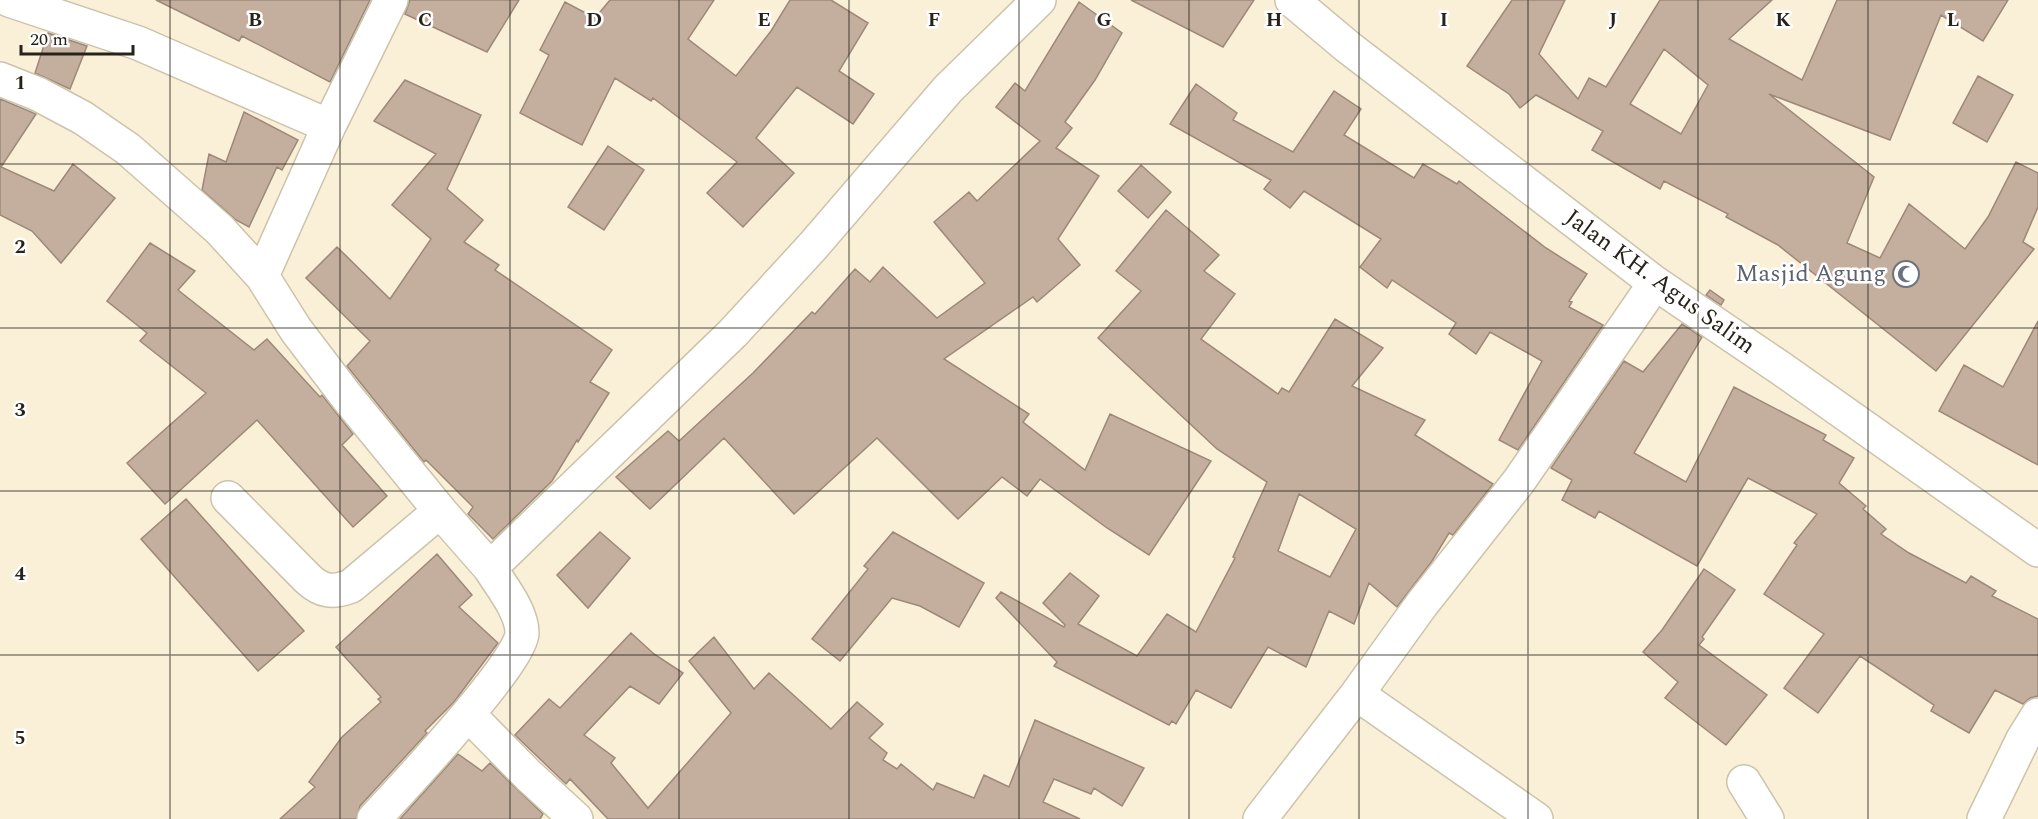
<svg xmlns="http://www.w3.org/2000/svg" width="2038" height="819" font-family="Spectral,serif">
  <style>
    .building { fill: #c4ae9e; stroke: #9d8879; stroke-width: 1.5; fill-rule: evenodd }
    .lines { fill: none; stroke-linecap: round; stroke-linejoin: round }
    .minor-casing { stroke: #ccc3ab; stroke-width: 36 }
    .highway-casing { stroke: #ccc3ab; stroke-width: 36 }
    .minor { stroke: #fff; stroke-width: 33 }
    .highway { stroke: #fff; stroke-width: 33 }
    .grid { fill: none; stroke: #27231a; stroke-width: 1.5; stroke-opacity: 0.55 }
    .labels { text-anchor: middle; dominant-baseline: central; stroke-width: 5; stroke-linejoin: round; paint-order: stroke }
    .worship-label { font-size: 24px; fill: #5b616d; stroke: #fff; text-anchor: end }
    .street-label { font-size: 24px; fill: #27231a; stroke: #fff }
    .grid-label { font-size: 20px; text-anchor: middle; font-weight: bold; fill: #27231a; stroke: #fff; stroke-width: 5; stroke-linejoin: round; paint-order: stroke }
  </style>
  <rect width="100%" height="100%" fill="#faf0d8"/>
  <path class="building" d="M156,0H370L330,82L242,36L239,41Z
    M410,0H519L487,52L405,14Z
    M610,0H714L688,39L736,76L771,31L790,0H831L868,23L839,71L874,94L853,124L797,87L756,138L794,173L743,227L707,193L737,162L653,98L651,101L615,78L582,145L520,113L549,55L540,50L565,2L595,18Z
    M1131,0H1254L1223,47Z
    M1512,0H1565L1539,54L1578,99L1589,78L1606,87L1660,0H1772L1729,39L1802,80L1837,0H2008L1983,41L1941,15L1890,140L1769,94L1874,177L1847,243L1880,258L1909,204L1965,249L1988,217L2016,162L2038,173V207L2023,242L2034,249L1936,371L1778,245L1726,217L1728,214L1664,181L1660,189L1592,150L1603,131L1536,95L1520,108L1509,94L1467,66ZM1664,49L1708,85L1681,134L1630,104Z
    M1079,2L1122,33L1095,80L1065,122L1072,128L1056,148L1099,176L1058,239L1080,265L1037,302L1033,297L944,359L1029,414L1023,422L1085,470L1110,414L1211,461L1149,555L1107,528L1040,479L1027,496L1002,477L958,519L877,438L794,514L724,438L650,509L616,477L668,431L679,441L753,373L812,312L815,314L855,269L870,282L883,267L937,318L985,283L934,222L969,192L977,201L1040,141L996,107L1015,83L1025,91Z
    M48,33L87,46L70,89L35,73Z
    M1978,76L2013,95L1987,142L1953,123Z
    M405,80L481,115L447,189L483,220L464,242L499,265L495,270L612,350L590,382L609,393L578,442L577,440L552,481L493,539L468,514L473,507L426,460L424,462L347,366L370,341L306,278L337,247L390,299L431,239L392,205L436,154L374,121Z
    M1196,84L1237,113L1233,120L1293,152L1334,91L1361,109L1344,135L1414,178L1423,164L1457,184L1459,181L1546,248L1587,274L1569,301L1572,302L1569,307L1603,325L1518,450L1499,440L1542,361L1490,332L1476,354L1449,334L1456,323L1392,280L1387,288L1360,267L1381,239L1304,191L1290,208L1264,189L1271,180L1170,124Z
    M0,99L36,114L1,167L54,191L73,164L115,198L61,263L32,231L0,215Z
    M244,112L298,140L282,170L277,167L249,227L236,220L202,190L209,154L226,162Z
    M608,146L644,170L604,230L568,207Z
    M1141,165L1171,192L1148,218L1118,191Z
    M1166,210L1219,255L1204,271L1235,294L1201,339L1278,394L1282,388L1289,392L1335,319L1383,348L1352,386L1425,420L1415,435L1493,484L1453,535L1449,533L1432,561L1397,607L1369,583L1354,624L1329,611L1306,667L1268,647L1231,708L1196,690L1176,724L1172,721L1169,725L1054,666L1057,662L996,598L1001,592L1064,627L1065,625L1043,603L1070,573L1099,596L1078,624L1137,656L1167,614L1196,632L1235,558L1233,557L1267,482L1217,449L1098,338L1141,291L1116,271ZM1299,494L1356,529L1330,577L1278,551Z
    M150,243L195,271L178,290L254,350L267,339L320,397L322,395L353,434L342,445L387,496L353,527L257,420L165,504L127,463L206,393L140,341L147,333L107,301Z
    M1710,290L1724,300L1721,305L1706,295Z
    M2038,321V465L1939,411L1964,365L2003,387Z
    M1682,324L1702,337L1634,453L1686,482L1734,387L1826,435L1823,440L1854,458L1839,483L1866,506L1863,509L1886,529L1881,534L1909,553L1966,583L1971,576L1996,591L1992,596L2038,619V696L2030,698L2023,704L1995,690L1969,733L1931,711L1934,705L1860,656L1818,713L1784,688L1824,634L1764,594L1797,545L1794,543L1817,514L1748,478L1697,566L1599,511L1595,518L1562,500L1572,480L1551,468L1624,361L1643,372Z
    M186,499L304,631L258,671L141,539Z
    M600,532L630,558L588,608L557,575Z
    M893,532L984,583L959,627L920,606L892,598L840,661L812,639L868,569L864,566Z
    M437,554L472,595L459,607L498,643L454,702L425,731L427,733L360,806L356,819H280L315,787L309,782L342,737L381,702L378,699L381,697L336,647Z
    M1704,569L1735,590L1702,637L1704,639L1699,645L1767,695L1726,745L1665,698L1678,682L1643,652L1662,630Z
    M631,633L654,654L683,673L659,704L630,686L584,735L615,758L611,763L648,808L731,713L689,661L714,637L754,689L769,673L831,729L857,702L883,724L869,738L887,753L883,760L897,769L901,764L933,790L937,783L974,798L984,775L1009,787L1035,720L1144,768L1122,806L1094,788L1091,794L1054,779L1043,802L1080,819H608L570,779L566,784L515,735L549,699L560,708Z
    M458,754L482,771L490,763L543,814L540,819H400Z"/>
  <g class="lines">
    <defs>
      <path id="minor" d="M9,0L138,43L329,126
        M0,79L38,94L83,118L128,149L219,229L262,276L296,330L347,397L440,511L490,568
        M262,276L329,126L391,0
        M228,498L308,579C322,592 333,593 351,586L440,511
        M1357,694L1536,819
        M468,714L528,775L576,819
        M1744,782L1767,819
        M374,819C399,792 523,660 522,633C522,611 501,586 490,568L733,333L813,246L948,89L1039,0
        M1260,819L1357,694L1422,604L1519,481L1655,283
        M1984,819L2023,739L2038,715"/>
      <path id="highway" d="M1292,0L1348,47L1655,283L1779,367L2038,550"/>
    </defs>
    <use href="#minor" class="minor-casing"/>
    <use href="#highway" class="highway-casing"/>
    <use href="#minor" class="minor"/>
    <use href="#highway" class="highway"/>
  </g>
  <path class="grid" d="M170,0V819M340,0V819M510,0V819M679,0V819M849,0V819M1019,0V819M1189,0V819M1359,0V819M1528,0V819M1698,0V819M1868,0V819M0,164H2038M0,328H2038M0,491H2038M0,655H2038"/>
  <defs>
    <symbol id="mosque-ring" viewBox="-11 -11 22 22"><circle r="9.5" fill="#fff" stroke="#6b7280" stroke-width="1.5"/><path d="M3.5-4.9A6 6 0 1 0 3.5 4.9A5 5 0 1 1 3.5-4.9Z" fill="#6b7280"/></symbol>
  </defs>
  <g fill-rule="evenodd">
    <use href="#mosque-ring" x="1891" y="259" width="30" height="30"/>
  </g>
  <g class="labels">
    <g class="worship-label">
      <text x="1886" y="274">Masjid Agung</text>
    </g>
    <g class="street-label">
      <text transform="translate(1660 282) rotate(36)">Jalan KH. Agus Salim</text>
    </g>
  </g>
  <g class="grid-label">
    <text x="255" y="26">B</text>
    <text x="425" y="26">C</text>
    <text x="594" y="26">D</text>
    <text x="764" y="26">E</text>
    <text x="934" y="26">F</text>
    <text x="1104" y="26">G</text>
    <text x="1274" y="26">H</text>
    <text x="1444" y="26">I</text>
    <text x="1613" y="26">J</text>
    <text x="1783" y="26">K</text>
    <text x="1953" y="26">L</text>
    <text x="20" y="89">1</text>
    <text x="20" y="253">2</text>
    <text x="20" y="416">3</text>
    <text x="20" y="580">4</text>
    <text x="20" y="744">5</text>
  </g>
  <path d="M21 45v9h112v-9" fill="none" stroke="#27231a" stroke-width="3"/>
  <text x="30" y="45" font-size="18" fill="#27231a" stroke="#ffffff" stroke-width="4.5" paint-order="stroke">20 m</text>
</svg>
